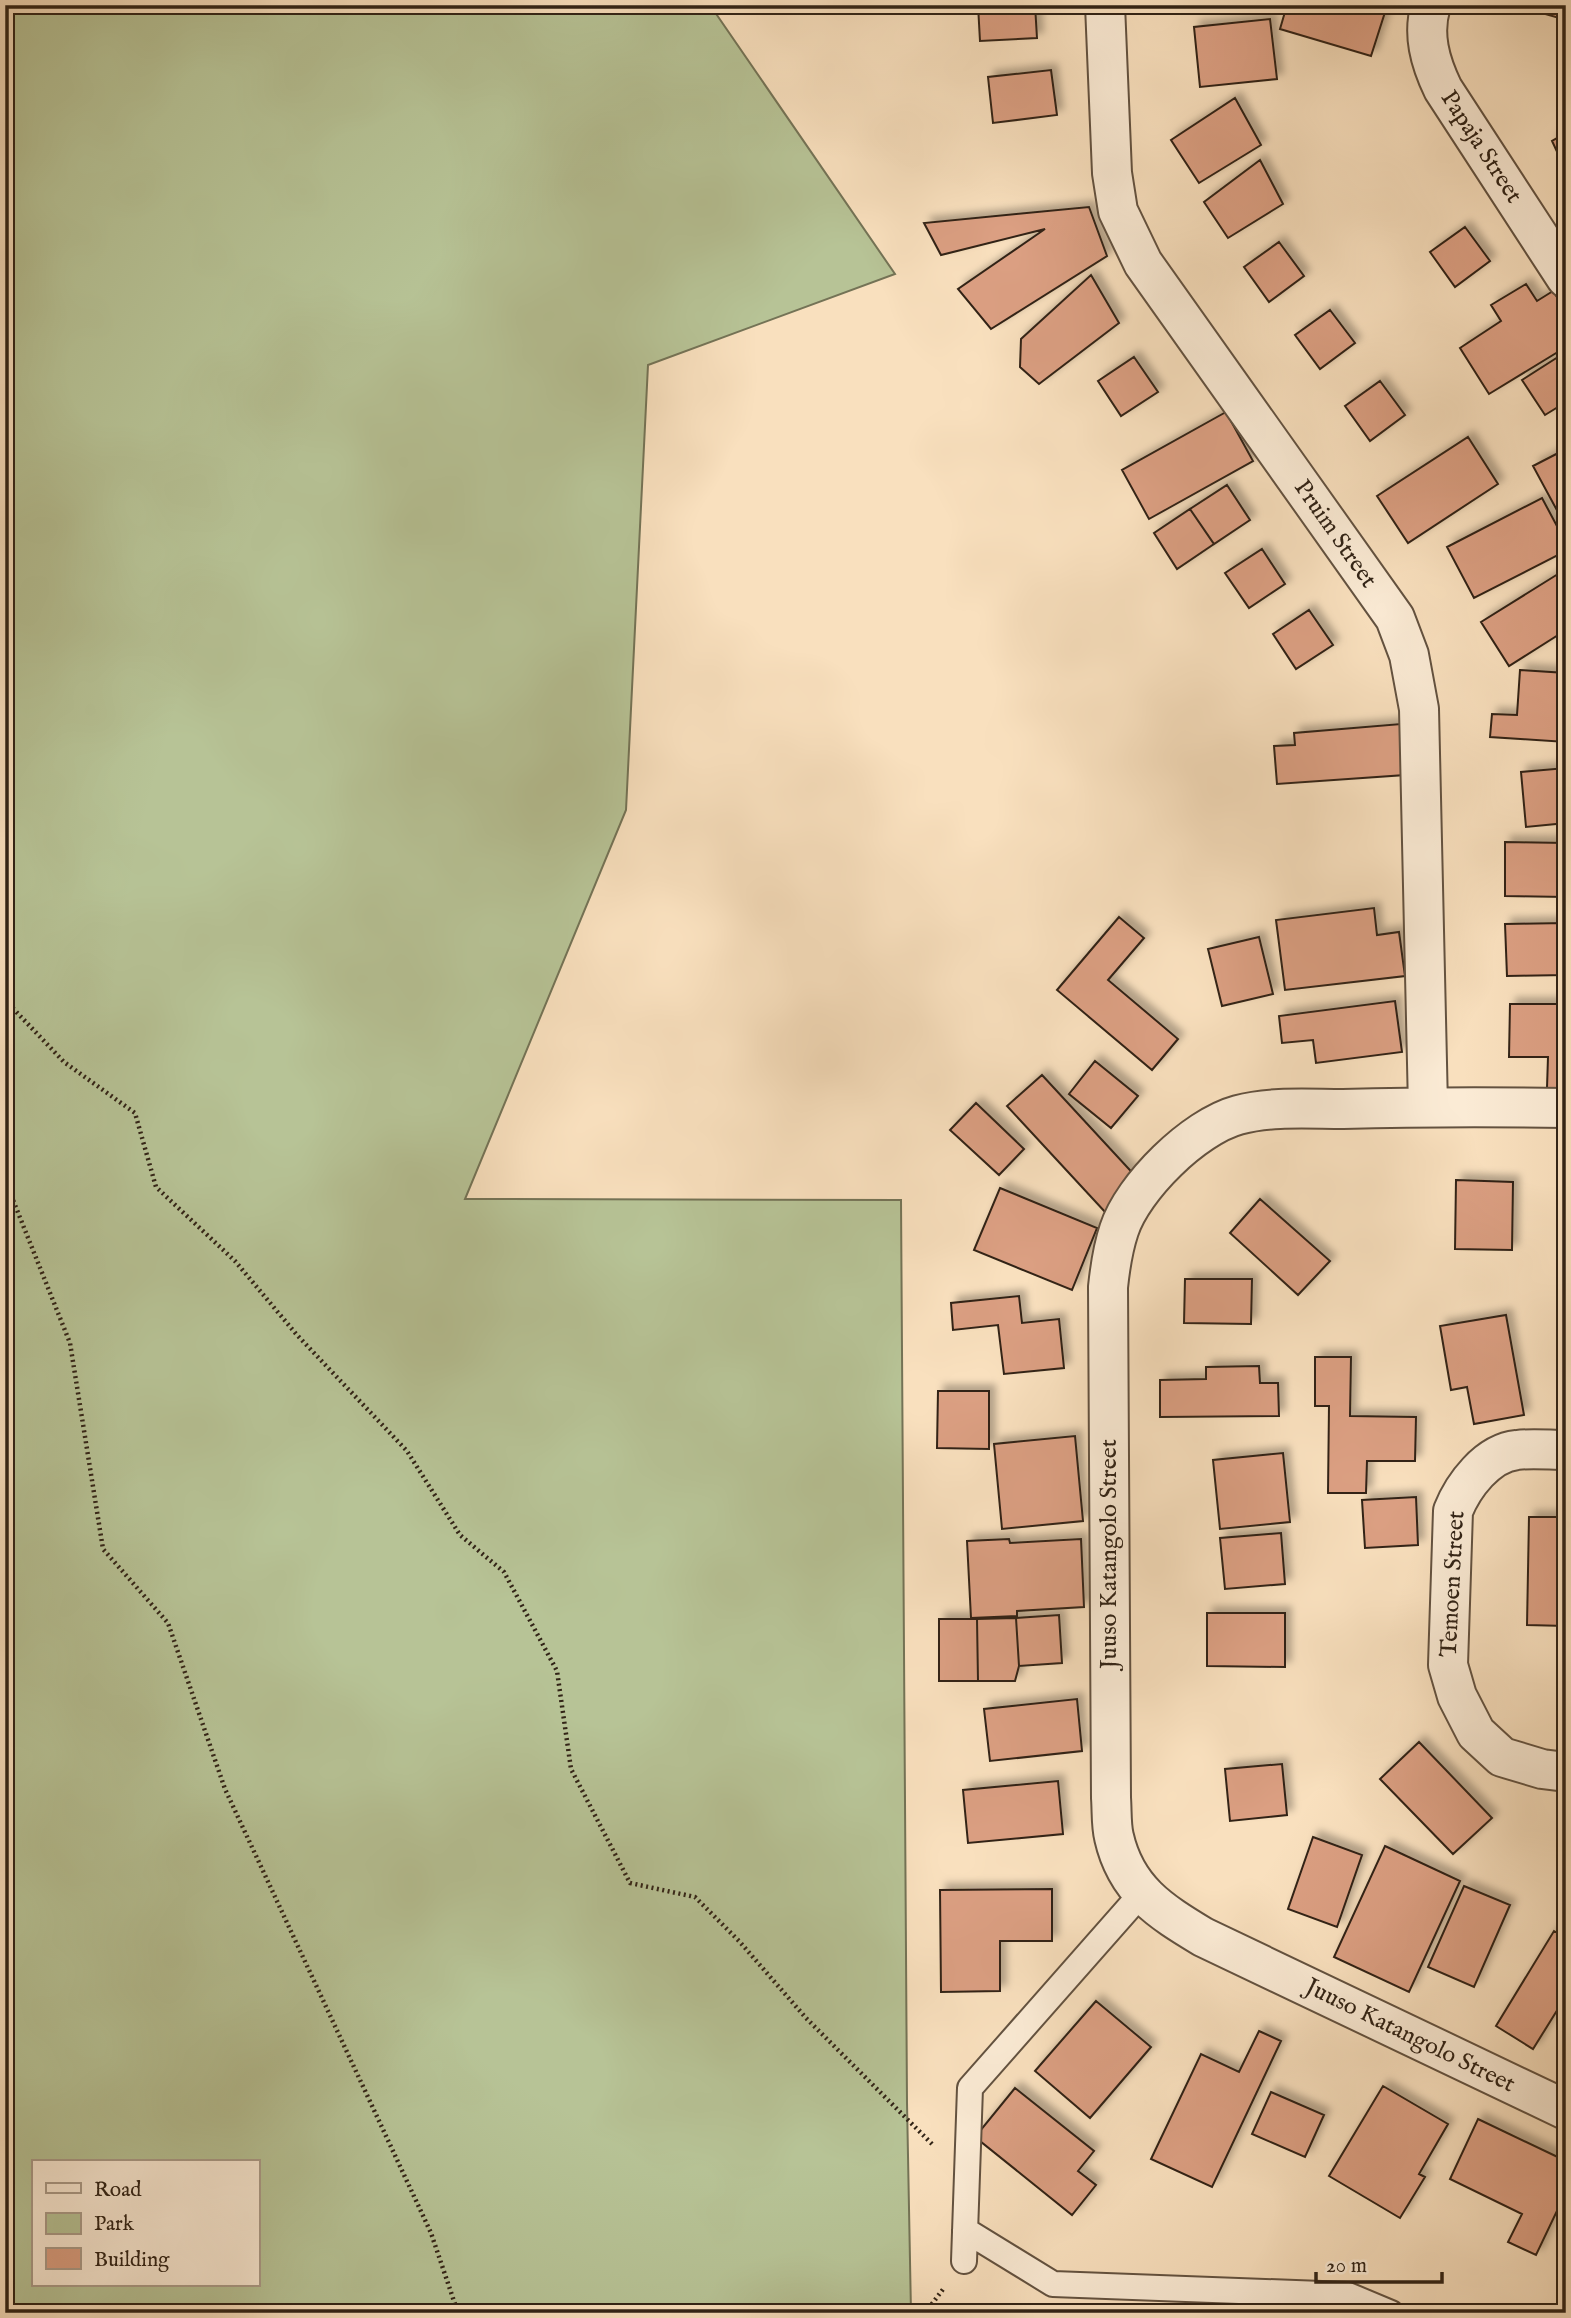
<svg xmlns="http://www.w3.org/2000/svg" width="1571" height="2318" font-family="'IM FELL English',serif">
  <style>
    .green { fill: #b7c396; stroke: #747356; stroke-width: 2; fill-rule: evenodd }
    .building { fill: #db9f82; stroke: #312316; stroke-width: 2; filter: url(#shadow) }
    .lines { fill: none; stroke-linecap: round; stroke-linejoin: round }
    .service-casing { stroke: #635240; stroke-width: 28 }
    .minor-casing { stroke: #635240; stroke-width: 42 }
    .path { stroke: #312316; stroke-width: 4.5; stroke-dasharray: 2 3.5; stroke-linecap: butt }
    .service { stroke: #fbebd5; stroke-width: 24 }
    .minor { stroke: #fbebd5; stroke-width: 38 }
    .labels { text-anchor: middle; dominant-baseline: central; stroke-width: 5; stroke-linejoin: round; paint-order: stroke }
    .street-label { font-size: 24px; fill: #312316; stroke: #fbebd5 }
  </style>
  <defs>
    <filter id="shadow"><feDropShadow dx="6" dy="-6" stdDeviation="3.5" flood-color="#0004"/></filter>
  </defs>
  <rect width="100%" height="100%" fill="#f9e0be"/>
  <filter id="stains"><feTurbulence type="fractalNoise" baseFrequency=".00286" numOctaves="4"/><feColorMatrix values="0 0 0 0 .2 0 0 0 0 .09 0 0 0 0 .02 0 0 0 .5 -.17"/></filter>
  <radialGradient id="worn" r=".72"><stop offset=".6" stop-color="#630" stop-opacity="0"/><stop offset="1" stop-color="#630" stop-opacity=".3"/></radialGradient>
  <path class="green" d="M5,5H710L895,274L648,365L626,810L465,1199L901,1200L907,2103L911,2313H5ZM33,2162H257V2285H33Z"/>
  <path class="building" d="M978,5H1035L1037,38L980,41Z
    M1287,5H1375L1386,9L1371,56L1280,29Z
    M1514,5H1566V20Z
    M1270,19L1277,79L1200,87L1194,27Z
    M1051,70L1057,115L993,123L988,77Z
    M1235,98L1261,145L1199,183L1171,140Z
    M1566,133V171L1552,141Z
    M1260,160L1283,204L1228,238L1204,202Z
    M1089,207L1107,256L991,329L958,289L1045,229L941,255L924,223Z
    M1465,227L1490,261L1455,287L1430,252Z
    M1279,242L1304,276L1269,302L1244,267Z
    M1091,275L1119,323L1039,384L1020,367L1021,339Z
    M1526,284L1537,301L1553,291L1566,311V347L1489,394L1460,348L1501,321L1491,305Z
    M1330,310L1355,343L1320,369L1295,335Z
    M1134,357L1158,392L1121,416L1098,381Z
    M1558,357L1566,367V402L1545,415L1522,380Z
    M1380,381L1405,415L1370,441L1345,406Z
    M1226,412L1253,461L1149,519L1122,470Z
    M1468,437L1498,484L1408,543L1377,496Z
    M1566,449V527L1533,466Z
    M1227,485L1250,520L1214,544L1190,509Z
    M1542,498L1566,543V551L1474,598L1447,547Z
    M1190,509L1214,544L1177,569L1154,533Z
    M1262,549L1285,584L1249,608L1225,573Z
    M1558,574L1566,586V630L1509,666L1481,622Z
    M1309,610L1333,645L1296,669L1273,634Z
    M1520,670L1566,673V742L1490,737L1492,714L1517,715Z
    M1401,724L1405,775L1277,784L1274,746L1295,745L1294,733Z
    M1566,768V823L1526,827L1521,772Z
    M1505,842L1566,843V897L1505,896Z
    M1374,908L1377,935L1399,932L1405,976L1285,990L1276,920Z
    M1119,917L1144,938L1108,980L1178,1039L1152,1070L1057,990Z
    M1566,923V975L1507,976L1505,924Z
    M1259,937L1273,994L1222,1006L1208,949Z
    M1395,1001L1402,1052L1316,1063L1313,1040L1282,1043L1279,1016Z
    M1510,1004H1566V1088H1547L1548,1057H1509Z
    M1095,1061L1138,1096L1111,1128L1069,1094Z
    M1042,1075L1140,1181L1106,1213L1007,1106Z
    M976,1103L1024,1149L999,1175L950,1130Z
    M1456,1180L1513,1182L1512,1250L1455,1249Z
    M1000,1188L1097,1228L1072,1290L974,1250Z
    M1260,1199L1330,1261L1298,1295L1230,1233Z
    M1185,1279H1252L1251,1324L1184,1323Z
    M1019,1296L1022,1323L1059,1319L1064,1368L1004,1374L998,1325L953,1330L951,1303Z
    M1506,1315L1524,1415L1474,1424L1467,1387L1451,1390L1440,1326Z
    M1315,1357H1351L1350,1416L1416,1417L1415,1461H1367L1366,1493H1328L1329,1406H1315Z
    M1259,1366L1260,1383H1278L1279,1416L1160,1417V1380L1206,1379V1367Z
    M938,1391H989V1449L937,1448Z
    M1075,1436L1083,1521L1002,1529L994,1444Z
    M1283,1453L1290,1522L1220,1529L1213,1460Z
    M1416,1497L1418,1545L1365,1548L1362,1500Z
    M1529,1517H1566V1626L1527,1625Z
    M1281,1533L1285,1584L1225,1589L1220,1538Z
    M1009,1539L1010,1543L1081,1539L1084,1607L1017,1611V1616L971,1618L967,1541Z
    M1207,1613H1285V1667L1207,1666Z
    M1059,1615L1062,1663L1019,1666L1016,1618Z
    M1016,1618L1019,1666L1015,1681H978L977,1619Z
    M939,1619H977L978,1681H939Z
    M1077,1699L1082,1751L990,1761L984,1709Z
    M1419,1742L1492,1818L1453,1854L1380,1779Z
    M1282,1764L1287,1815L1230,1821L1225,1769Z
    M1058,1781L1063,1834L968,1843L963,1790Z
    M1313,1837L1362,1855L1337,1927L1288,1909Z
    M1385,1846L1460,1881L1409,1992L1334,1957Z
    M1464,1886L1510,1905L1474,1987L1428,1967Z
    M1052,1889V1941H1000V1991L941,1992L940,1890Z
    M1554,1931L1566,1938V1996L1533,2049L1496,2026Z
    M1096,2001L1151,2047L1090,2118L1035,2071Z
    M1259,2031L1281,2041L1212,2187L1151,2159L1201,2054L1239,2072Z
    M1383,2086L1448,2124L1419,2174L1425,2177L1400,2218L1329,2176Z
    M1015,2088L1094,2151L1078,2171L1096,2185L1072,2215L975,2137Z
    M1271,2092L1324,2115L1305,2157L1252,2134Z
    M1478,2119L1566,2161V2192L1536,2255L1508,2242L1522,2214L1450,2179Z"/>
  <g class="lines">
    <defs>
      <path id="service" d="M965,2230L1053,2284L1348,2295L1391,2313
        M964,2261L970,2088L1141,1894"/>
      <path id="minor" d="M1105,5L1112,173L1118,211L1143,263L1395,618L1409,655L1419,709L1428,1107
        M1431,5C1422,34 1430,62 1443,89L1566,278
        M1566,1108C1492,1107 1417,1107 1343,1109C1309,1109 1271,1106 1238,1115C1194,1127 1133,1187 1119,1230C1113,1248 1110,1268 1108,1287L1111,1798C1112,1811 1111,1825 1114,1837C1126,1890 1160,1911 1203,1937L1566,2110
        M1566,1450C1550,1450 1533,1448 1517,1450C1487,1453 1463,1486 1453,1511L1448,1665L1457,1696L1476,1733L1502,1757L1542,1769L1566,1772"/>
    </defs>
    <use href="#service" class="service-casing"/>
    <use href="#minor" class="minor-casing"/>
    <path class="path" d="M5,1000L64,1062L135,1113L156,1187L235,1261L297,1335L407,1451L460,1535L504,1572L557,1671L571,1769L630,1883L695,1897L739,1941L806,2018L934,2146
      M5,1180L70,1343L103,1549L168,1623L225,1789L431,2233L458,2313
      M925,2313L944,2288"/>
    <use href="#service" class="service"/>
    <use href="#minor" class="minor"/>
  </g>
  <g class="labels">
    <g class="street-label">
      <text transform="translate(1481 147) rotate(57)">Papaja Street</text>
      <text transform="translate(1335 534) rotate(55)">Pruim Street</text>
      <text transform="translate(1109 1554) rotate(-90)">Juuso Katangolo Street</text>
      <text transform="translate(1453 1584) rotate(-87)">Temoen Street</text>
      <text transform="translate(1410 2036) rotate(26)">Juuso Katangolo Street</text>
    </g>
  </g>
  <rect width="1571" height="2318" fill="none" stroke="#f9e0be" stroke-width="28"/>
  <rect x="7" y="7" width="1557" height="2304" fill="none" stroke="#312316" stroke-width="3.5"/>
  <rect x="14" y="14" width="1543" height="2290" fill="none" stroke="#312316" stroke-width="2"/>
  <rect x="32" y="2160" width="228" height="126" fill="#fbebd5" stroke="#aa9b89" stroke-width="2"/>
  <rect x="46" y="2183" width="35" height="10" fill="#fbebd5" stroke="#aa9b89" stroke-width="2"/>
  <text x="94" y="2196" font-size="21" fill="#312316">Road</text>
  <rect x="46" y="2213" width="35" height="21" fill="#b7c396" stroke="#aa9b89" stroke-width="2"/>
  <text x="94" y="2230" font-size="21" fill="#312316">Park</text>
  <rect x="46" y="2248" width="35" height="21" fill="#db9f82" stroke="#aa9b89" stroke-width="2"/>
  <text x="94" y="2266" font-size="21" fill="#312316">Building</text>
  <path d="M1316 2272v10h126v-10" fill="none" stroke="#312316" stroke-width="3.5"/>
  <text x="1326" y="2272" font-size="21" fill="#312316" stroke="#fbebd5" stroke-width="5" paint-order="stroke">20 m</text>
  <rect width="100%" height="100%" filter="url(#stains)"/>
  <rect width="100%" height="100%" fill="url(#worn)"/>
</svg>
